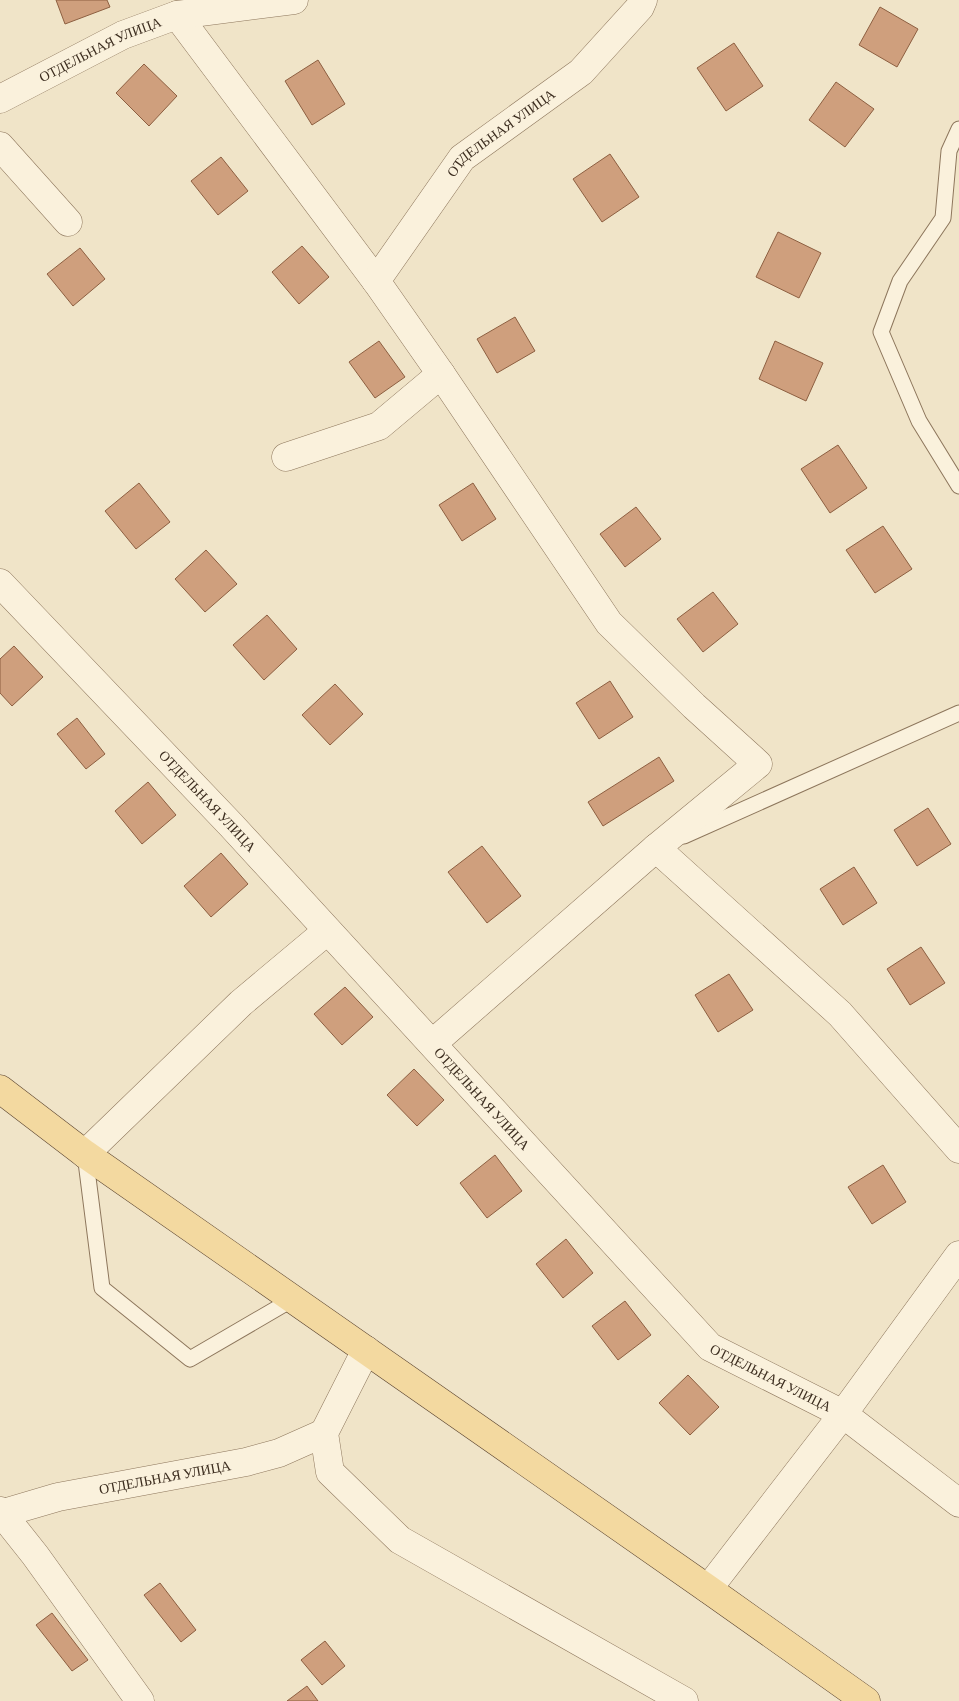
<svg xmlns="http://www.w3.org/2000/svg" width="959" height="1701" font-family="'Crimson Pro',serif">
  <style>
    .building { fill: #cf9f7d; stroke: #8d5f41 }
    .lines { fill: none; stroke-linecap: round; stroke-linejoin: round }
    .service-casing { stroke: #8d765c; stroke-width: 17 }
    .minor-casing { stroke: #8d765c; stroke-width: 29 }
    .primary-casing { stroke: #5b4430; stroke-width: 29 }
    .service { stroke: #faf1dc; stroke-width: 15 }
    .minor { stroke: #faf1dc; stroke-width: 28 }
    .primary { stroke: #f3d9a0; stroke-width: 28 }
    .labels { text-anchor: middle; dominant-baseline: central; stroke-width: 5; stroke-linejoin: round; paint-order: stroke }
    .street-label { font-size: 14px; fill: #3d2e20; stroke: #f7eed8 }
  </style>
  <rect width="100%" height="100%" fill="#f0e4c8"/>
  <path class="building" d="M56,0H107L110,7L65,24Z
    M880,7L918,29L897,67L859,45Z
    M734,43L763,86L726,111L697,68Z
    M318,60L345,104L312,125L285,81Z
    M144,64L177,96L149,126L116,93Z
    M836,82L874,109L845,147L809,120Z
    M610,154L639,197L602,222L573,179Z
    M221,157L248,191L218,215L191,181Z
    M778,232L821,253L799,298L756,277Z
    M302,246L329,277L299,304L272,272Z
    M80,248L105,279L73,306L47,274Z
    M515,317L535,351L497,373L477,339Z
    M379,341L405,377L375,398L349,362Z
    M775,341L823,363L806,401L759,379Z
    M838,445L867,488L830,513L801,469Z
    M139,483L170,522L136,549L105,511Z
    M473,483L496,519L462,541L439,505Z
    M636,507L661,539L625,567L600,534Z
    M883,526L912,569L875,593L846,550Z
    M206,550L237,584L205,612L175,579Z
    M713,592L738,624L703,652L677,619Z
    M267,615L297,649L264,680L233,645Z
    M14,646L43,677L12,706L0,693V659Z
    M610,681L633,717L599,739L576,703Z
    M335,684L363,714L330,745L302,715Z
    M77,718L105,754L86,769L57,734Z
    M659,757L674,781L603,826L588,802Z
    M148,782L176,815L142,844L115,811Z
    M928,808L951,844L917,866L894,830Z
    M482,846L521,896L487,923L448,872Z
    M221,853L248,884L211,917L184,886Z
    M854,867L877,903L843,925L820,889Z
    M921,947L945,983L910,1005L887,969Z
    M729,974L753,1010L718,1032L695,995Z
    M345,987L373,1017L342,1045L314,1014Z
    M414,1069L444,1100L417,1126L387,1095Z
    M495,1155L522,1191L487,1218L460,1183Z
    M883,1165L906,1202L872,1224L848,1187Z
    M566,1239L593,1273L563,1298L536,1264Z
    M625,1301L651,1335L618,1360L592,1326Z
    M688,1375L719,1407L690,1435L659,1403Z
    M160,1583L196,1630L181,1642L144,1595Z
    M52,1613L88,1660L72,1671L36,1625Z
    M325,1641L345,1666L322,1685L301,1660Z
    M307,1686L318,1701H287Z"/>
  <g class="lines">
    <defs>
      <path id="service" d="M959,129L949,151L943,218L900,281L881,332L919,421L959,486
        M684,836L959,713
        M85,1154L102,1288L190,1359L293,1299"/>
      <g id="minor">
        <path d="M177,15L376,281L441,374L609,623L694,706L758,764L656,848L433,1043"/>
        <path id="s1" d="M0,99L123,35L177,15L294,0"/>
        <path d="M0,146L68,222"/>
        <path id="s2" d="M376,281L462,158L581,72L640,7L643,0"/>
        <path d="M286,457L379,426L441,374"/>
        <path id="s3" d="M0,583L231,825L710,1347L843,1414L708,1589"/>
        <path d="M656,848L840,1014L959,1149"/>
        <path d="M85,1154L241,1003L327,931"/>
        <path d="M959,1255L843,1414L959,1503"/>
        <path d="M366,1350L324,1433L330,1472L400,1540L684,1701"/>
        <path d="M0,1511L35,1555L140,1701"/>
        <path id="s4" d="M0,1514L58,1497L246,1462L279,1453L324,1433"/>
      </g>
      <path id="primary" d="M0,1089L85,1154L708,1589L866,1701"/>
    </defs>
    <use href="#service" class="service-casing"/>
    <use href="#minor" class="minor-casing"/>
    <use href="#primary" class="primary-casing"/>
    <use href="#service" class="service"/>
    <use href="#minor" class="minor"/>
    <use href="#primary" class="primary"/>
  </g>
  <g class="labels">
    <g class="street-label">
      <text stroke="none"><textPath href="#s1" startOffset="112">ОТДЕЛЬНАЯ УЛИЦА</textPath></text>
      <text stroke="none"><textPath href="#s2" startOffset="196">ОТДЕЛЬНАЯ УЛИЦА</textPath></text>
      <text stroke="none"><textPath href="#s3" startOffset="301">ОТДЕЛЬНАЯ УЛИЦА</textPath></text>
      <text stroke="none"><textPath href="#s3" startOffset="706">ОТДЕЛЬНАЯ УЛИЦА</textPath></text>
      <text stroke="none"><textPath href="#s3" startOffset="1111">ОТДЕЛЬНАЯ УЛИЦА</textPath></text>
      <text stroke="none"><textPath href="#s4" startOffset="169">ОТДЕЛЬНАЯ УЛИЦА</textPath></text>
    </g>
  </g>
</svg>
